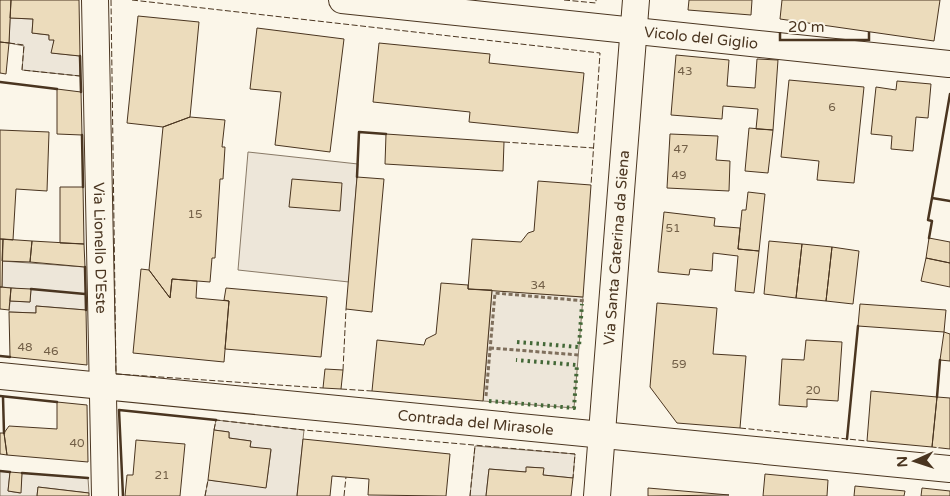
<svg xmlns="http://www.w3.org/2000/svg" width="950" height="496" font-family="'Varela Round',sans-serif">
  <style>
    .green { fill: #ede6d9; stroke: #887966 }
    .building { fill: #ecdcbc; stroke: #4a3520 }
    .lines { fill: none; stroke-linecap: round; stroke-linejoin: round }
    .street-casing { stroke: #4a3520; stroke-width: 28 }
    .path { stroke: #7f6f5c; stroke-width: 3; stroke-dasharray: 4 2.5; stroke-linecap: butt }
    .street { stroke: #fbf6e9; stroke-width: 26 }
    .hedge { stroke: #436837; stroke-width: 4; stroke-dasharray: 2.5 4; stroke-linecap: butt }
    .fence { stroke: #4a3520; stroke-width: 1; stroke-dasharray: 6 2.5; stroke-linecap: butt }
    .wall { stroke: #4a3520; stroke-width: 2.5 }
    .labels { text-anchor: middle; dominant-baseline: central; stroke-width: 4; stroke-linejoin: round; paint-order: stroke }
    .number-label { font-size: 12px; fill: #725f47 }
    .street-label { font-size: 15px; fill: #4a3520; stroke: #fbf6e9 }
  </style>
  <rect width="100%" height="100%" fill="#fbf6e9"/>
  <path class="green" d="M10,18L33,19L32,33L49,35V39L54,40L52,53L80,56V76L22,70L24,46L9,43Z
    M248,152L358,164L349,282L238,270Z
    M2,261L85,267L86,310L36,306V313L9,312L10,301L30,302L31,290L2,287Z
    M492,290L583,297L574,408L483,401Z
    M216,420L304,430L297,496H205L208,480L266,487L271,450L250,447L251,441L229,438V432L214,430Z
    M475,446L575,454L573,478L543,475V468L527,467L526,472L489,469L486,496H470Z
    M0,471L10,472L8,491L20,493L22,473L88,478L89,493L38,487L37,496H0Z"/>
  <path class="building" d="M0,0H11L9,43L0,42Z
    M11,0H79L80,56L51,53L54,40H49V35L32,33L33,19L10,18Z
    M689,0H752L751,15L688,10Z
    M782,0H940L934,41L780,19Z
    M138,16L199,22L190,117L163,127L127,123Z
    M257,28L344,39L330,152L275,145L281,92L250,89Z
    M0,42L9,43L6,74L0,73Z
    M379,43L490,54L489,63L584,73L578,133L469,122L470,112L373,102Z
    M676,55L729,60L727,86L755,88L757,59L778,60L773,130L756,129L758,109L723,106L722,119L671,115Z
    M789,80L864,87L854,183L817,180L819,161L781,157Z
    M897,81L931,84L928,118L916,117L913,151L891,149L892,136L871,134L876,87L896,90Z
    M57,89L81,92L82,135L57,134Z
    M190,117L225,120L222,147H225L223,179H220L215,258H212L210,282L172,279L170,298L149,270L163,127Z
    M749,128L773,130L768,173L745,171Z
    M0,130L49,132L47,191L16,189L13,240L0,239Z
    M386,134L504,142L503,171L385,164Z
    M670,134L718,136L716,160L730,161L729,191L667,188Z
    M357,177L384,179L372,312L346,309Z
    M292,179L342,183L340,211L289,207Z
    M538,181L591,185L583,297L468,289L472,239L521,242L528,233L534,231Z
    M60,187H83L84,244L60,243Z
    M748,192L765,194L759,251L738,249L742,210H746Z
    M664,212L715,218L714,226L740,228L738,249L759,251L754,293L735,291L738,256L713,253L712,271L690,269L689,275L658,272Z
    M929,238L950,242V263L926,258Z
    M0,239H3L2,287H0Z
    M3,239L32,241L30,262L2,261Z
    M32,241L84,244L85,267L30,262Z
    M769,241L802,244L796,298L764,294Z
    M802,244L832,247L826,301L796,298Z
    M832,247L859,251L853,304L826,301Z
    M926,258L950,263V287L921,281Z
    M141,269L149,270L170,298L172,279L197,281L196,298L229,301L224,362L133,353Z
    M441,283L468,285V289L492,290L483,401L372,391L377,340L424,345L426,339L436,334Z
    M0,287L11,288L9,310L0,309Z
    M11,288L31,289L30,302L10,301Z
    M226,288L327,297L321,357L225,349L229,301L224,300Z
    M657,303L717,308L713,354L746,356L740,428L677,423L650,387Z
    M860,304L946,310L944,332L858,326Z
    M36,306L86,310L87,365L10,357L9,312L36,313Z
    M944,332L950,334V361L940,360Z
    M806,340L842,342L838,401L807,399V407L779,405L782,359L804,360Z
    M325,369L343,370L341,389L323,388Z
    M871,391L937,397L932,447L867,441Z
    M937,397L950,398V449L932,447Z
    M57,402L87,405L88,462L7,455L4,433L9,426L57,429Z
    M214,430L229,432V438L251,441L250,447L271,449L266,488L208,480Z
    M0,433H4L7,455L0,454Z
    M303,439L450,454L446,496L368,495L369,479L332,476L330,496H297Z
    M136,440L185,444L180,496H125L127,475H133Z
    M526,467L544,468L543,475L573,478L571,496H486L489,469L526,472Z
    M10,472L22,473L21,493L8,491Z
    M765,474L828,480L827,496H763Z
    M855,486L905,491L904,496H854Z
    M38,487L89,493V496H37Z
    M648,488L729,495L648,496Z
    M922,488L950,491V496H921Z"/>
  <g class="lines">
    <defs>
      <g id="street">
        <path id="s1" d="M95,0L105,496"/>
        <path id="s2" d="M342,0L949,64"/>
        <path id="s3" d="M0,376L950,469"/>
        <path id="s4" d="M597,496L636,0"/>
      </g>
    </defs>
    <use href="#street" class="street-casing"/>
    <path class="path" d="M490,348L579,355
      M486,396L495,293L586,301"/>
    <use href="#street" class="street"/>
    <path class="hedge" d="M517,342L579,347L582,304
      M489,401L574,408L577,365L516,360"/>
    <path class="fence" d="M111,0L116,374L323,388
      M132,0L600,53L591,185
      M564,0L596,3V0
      M9,43L24,45L22,70L80,76
      M504,142L594,148
      M343,370L346,309
      M341,389L372,391
      M740,428L867,441
      M214,430L216,420L304,430L575,454L573,478
      M205,496L208,480
      M344,496L346,477
      M470,496L475,446"/>
    <path class="wall" d="M80,56L81,92
      M0,82L57,89
      M950,94L932,198L950,201
      M82,135L83,187
      M357,177L359,132L386,134
      M929,238L932,221L928,220L932,198
      M85,267L86,310
      M31,289L85,294
      M0,356L10,357
      M0,396L57,402
      M3,397L4,433
      M937,397L940,360
      M847,439L858,326
      M0,471L10,472
      M22,473L88,478
      M123,496L119,410L216,420"/>
  </g>
  <g class="labels">
    <g class="number-label">
      <text x="685" y="71">43</text>
      <text x="832" y="107">6</text>
      <text x="681" y="149">47</text>
      <text x="679" y="175">49</text>
      <text x="195" y="214">15</text>
      <text x="673" y="228">51</text>
      <text x="538" y="285">34</text>
      <text x="25" y="347">48</text>
      <text x="51" y="351">46</text>
      <text x="679" y="364">59</text>
      <text x="813" y="390">20</text>
      <text x="77" y="443">40</text>
      <text x="162" y="475">21</text>
    </g>
    <g class="street-label">
      <text stroke="none"><textPath href="#s2" startOffset="361">Vicolo del Giglio</textPath></text>
      <text stroke="none"><textPath href="#s1" startOffset="248">Via Lionello D'Este</textPath></text>
      <text stroke="none"><textPath href="#s4" startOffset="249">Via Santa Caterina da Siena</textPath></text>
      <text stroke="none"><textPath href="#s3" startOffset="478">Contrada del Mirasole</textPath></text>
    </g>
  </g>
  <g transform="translate(915 461) rotate(267)" stroke="#fbf6e9" stroke-width="4" paint-order="stroke">
  <path d="M0-4L9 19L0 12L-9 19Z" fill="#4a3520"/>
  <text y="-8" font-size="14" font-weight="bold" text-anchor="middle" fill="#4a3520">N</text>
  </g>
  <path d="M780 32v8h89v-8" fill="none" stroke="#4a3520" stroke-width="2.5"/>
  <text x="788" y="32" font-size="15" fill="#4a3520" stroke="#fbf6e9" stroke-width="4" paint-order="stroke">20 m</text>
</svg>
